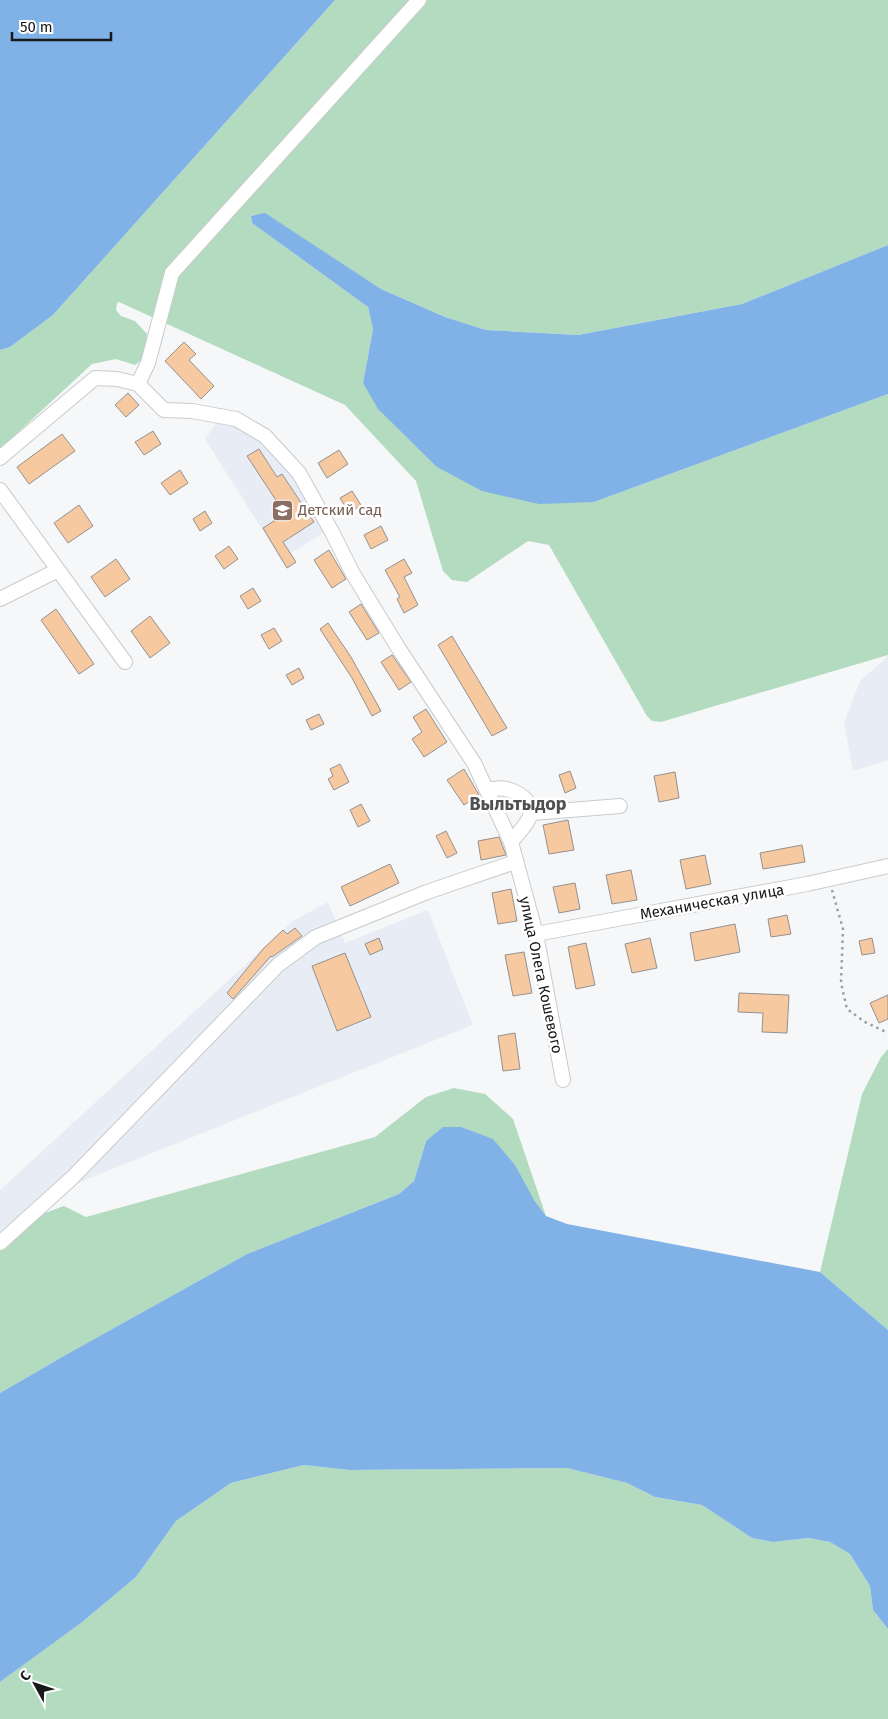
<svg xmlns="http://www.w3.org/2000/svg" width="888" height="1719" font-family="'Fira Sans',sans-serif">
  <style>
    .built { fill: #e7ecf5 }
    .green { fill: #b3dbc0 }
    .water { fill: #80b2e8 }
    .building { fill: #f7c9a0; stroke: #939190 }
    .lines { fill: none; stroke-linecap: round; stroke-linejoin: round }
    .minor-casing { stroke: #c9cacb; stroke-width: 16 }
    .path { stroke: #9e9ea0; stroke-width: 2.5; stroke-dasharray: 2.5 4; stroke-linecap: butt }
    .minor { stroke: #fff; stroke-width: 14 }
    .labels { text-anchor: middle; dominant-baseline: central; stroke-width: 5; stroke-linejoin: round; paint-order: stroke }
    .education-label { font-size: 15px; fill: #785e54; stroke: #fff; text-anchor: start }
    .street-label { font-size: 15px; fill: #181819; stroke: #fff }
    .quarter-label { font-size: 18px; font-weight: bold; fill: #4f5051; stroke: #fff }
  </style>
  <rect width="100%" height="100%" fill="#f6f7f9"/>
  <path class="built" d="M217,422L234,425L259,441L264,440L301,489L326,531L291,553L296,563L287,569L205,439Z
    M888,656V760L853,771L844,723L860,681Z
    M328,902L345,943L428,910L473,1025L75,1184L0,1252V1190L293,921Z"/>
  <path class="green" d="M335,0H888V245L742,304L578,335L486,330L445,317L381,289L265,214L251,216L252,223L368,307L373,329L363,383L594,502L888,394V655L661,722L652,721L647,716L549,545L528,541L467,582L452,580L443,571L416,481L345,405L119,302L117,303L116,310L121,316L135,321L147,334L144,358L135,365L116,359L92,364L0,449V350L10,347L53,315Z
    M888,1049V1330L820,1272L862,1094L881,1057Z
    M454,1088L485,1094L513,1119L546,1216L534,1200L426,1141L414,1181L399,1194L247,1254L69,1353L0,1393V1248L34,1217L64,1206L86,1217L375,1137L426,1097Z
    M304,1465L349,1470L567,1468L627,1483L655,1497L702,1505L752,1538L773,1542L808,1538L830,1542L850,1554L870,1586L873,1610L888,1629V1719H0V1682L81,1623L136,1577L176,1521L231,1483Z"/>
  <path class="water" d="M0,0H335L53,315L10,347L0,350Z
    M265,213L381,289L445,317L486,330L578,335L742,304L888,245V394L594,502L539,504L482,491L437,467L378,409L363,383L373,329L368,307L252,223L251,216Z
    M443,1127H461L493,1139L515,1165L534,1200L546,1216L567,1224L820,1272L888,1330V1629L873,1610L870,1586L850,1554L830,1542L808,1538L773,1542L752,1538L702,1505L655,1497L627,1483L567,1468L349,1470L304,1465L231,1483L176,1521L136,1577L81,1623L0,1682V1393L69,1353L247,1254L399,1194L414,1181L426,1141Z"/>
  <path class="building" d="M184,342L196,354L189,360L214,386L201,399L165,361Z
    M128,393L139,405L126,417L115,405Z
    M153,431L161,444L144,455L135,442Z
    M62,434L75,451L29,484L17,467Z
    M259,449L277,477L282,474L314,522L283,542L296,562L287,568L263,528L285,514L247,456Z
    M339,450L348,464L327,478L318,463Z
    M180,470L188,483L170,495L161,483Z
    M352,491L361,505L349,513L340,498Z
    M79,505L93,526L68,543L54,523Z
    M205,511L212,523L200,531L193,519Z
    M381,526L388,540L371,549L364,535Z
    M229,546L238,559L224,569L215,556Z
    M329,550L346,579L332,588L314,560Z
    M116,559L130,579L105,597L91,577Z
    M404,559L412,573L404,577L418,605L404,613L397,599L400,597L385,570Z
    M253,588L261,601L248,609L240,596Z
    M361,604L379,633L367,640L349,612Z
    M56,609L94,664L79,674L41,620Z
    M150,616L170,643L150,658L131,631Z
    M328,623L351,657L381,711L372,716L352,678L320,629Z
    M274,628L282,641L269,649L261,635Z
    M452,636L507,728L492,736L438,645Z
    M392,655L411,682L399,690L381,662Z
    M299,668L304,678L292,685L286,675Z
    M426,709L447,742L424,757L412,739L422,732L413,717Z
    M319,714L324,724L311,730L306,720Z
    M340,764L349,782L334,790L328,779L333,776L330,769Z
    M464,769L479,795L464,805L447,780Z
    M570,771L576,788L565,793L559,775Z
    M675,772L679,798L659,802L654,776Z
    M361,804L370,821L358,827L350,810Z
    M568,820L574,850L549,854L543,825Z
    M446,831L457,853L447,858L436,836Z
    M499,837L506,855L481,860L478,841Z
    M802,845L805,862L763,869L760,853Z
    M705,855L711,884L686,889L680,860Z
    M390,864L399,883L350,906L341,887Z
    M631,870L637,900L612,904L606,875Z
    M575,883L580,909L559,913L553,887Z
    M511,889L517,921L498,924L492,893Z
    M787,915L791,934L771,937L768,919Z
    M735,924L740,952L695,961L690,933Z
    M295,928L302,936L272,957L271,956L233,999L227,993L263,949L283,930L287,934Z
    M379,938L383,949L370,955L365,944Z
    M650,938L657,968L632,973L625,944Z
    M872,938L875,953L862,955L859,941Z
    M586,943L595,985L576,989L568,947Z
    M524,952L532,993L513,996L505,955Z
    M345,953L371,1017L337,1031L312,966Z
    M739,993L789,995L787,1033L762,1032L763,1013L738,1012Z
    M888,995V1019L879,1023L870,1003Z
    M515,1033L520,1069L503,1071L498,1036Z"/>
  <g class="lines">
    <defs>
      <path id="minor" d="M138,384L148,363L172,273L419,0
        M0,458L95,378L117,379L138,384L164,410L192,411L236,419L265,436L299,473L332,532L353,574L399,649L474,763L511,842L536,934L563,1080
        M0,490L125,662
        M0,599L58,570
        M487,791C504,784 523,792 532,808C531,821 519,832 511,842
        M532,813L620,806
        M536,934L807,884L888,866
        M0,1243L72,1178L278,965L316,937L427,892L515,862"/>
    </defs>
    <use href="#minor" class="minor-casing"/>
    <path class="path" d="M832,890L843,929L841,983L847,1009L865,1022L888,1033"/>
    <use href="#minor" class="minor"/>
  </g>
  <defs>
    <symbol id="school-square" viewBox="-11 -11 22 22"><rect x="-9" y="-9" width="18" height="18" rx="4" fill="#8d6e63" stroke="#fff"/><path d="M0-5L7-2L0 1L-7-2ZM-4 1L0 2.5L4 1V4Q0 6-4 4Z" fill="#fff"/></symbol>
  </defs>
  <g fill-rule="evenodd">
    <use href="#school-square" x="270" y="498" width="25" height="25"/>
  </g>
  <g class="labels">
    <g class="education-label">
      <text x="298" y="510">Детский сад</text>
    </g>
    <g class="street-label">
      <text transform="translate(712 902) rotate(-10)">Механическая улица</text>
      <text transform="translate(541 975) rotate(78)">улица Олега Кошевого</text>
    </g>
    <g class="quarter-label">
      <text x="518" y="804">Выльтыдор</text>
    </g>
  </g>
  <g transform="translate(35 1684) rotate(310)" stroke="#ffffff" stroke-width="4" paint-order="stroke">
  <path d="M0-4L9 19L0 12L-9 19Z" fill="#181819"/>
  <text y="-8" font-size="14" font-weight="bold" text-anchor="middle" fill="#181819">С</text>
  </g>
  <path d="M12 32v8h99v-8" fill="none" stroke="#181819" stroke-width="2.5"/>
  <text x="20" y="32" font-size="15" fill="#181819" stroke="#ffffff" stroke-width="4" paint-order="stroke">50 m</text>
</svg>
